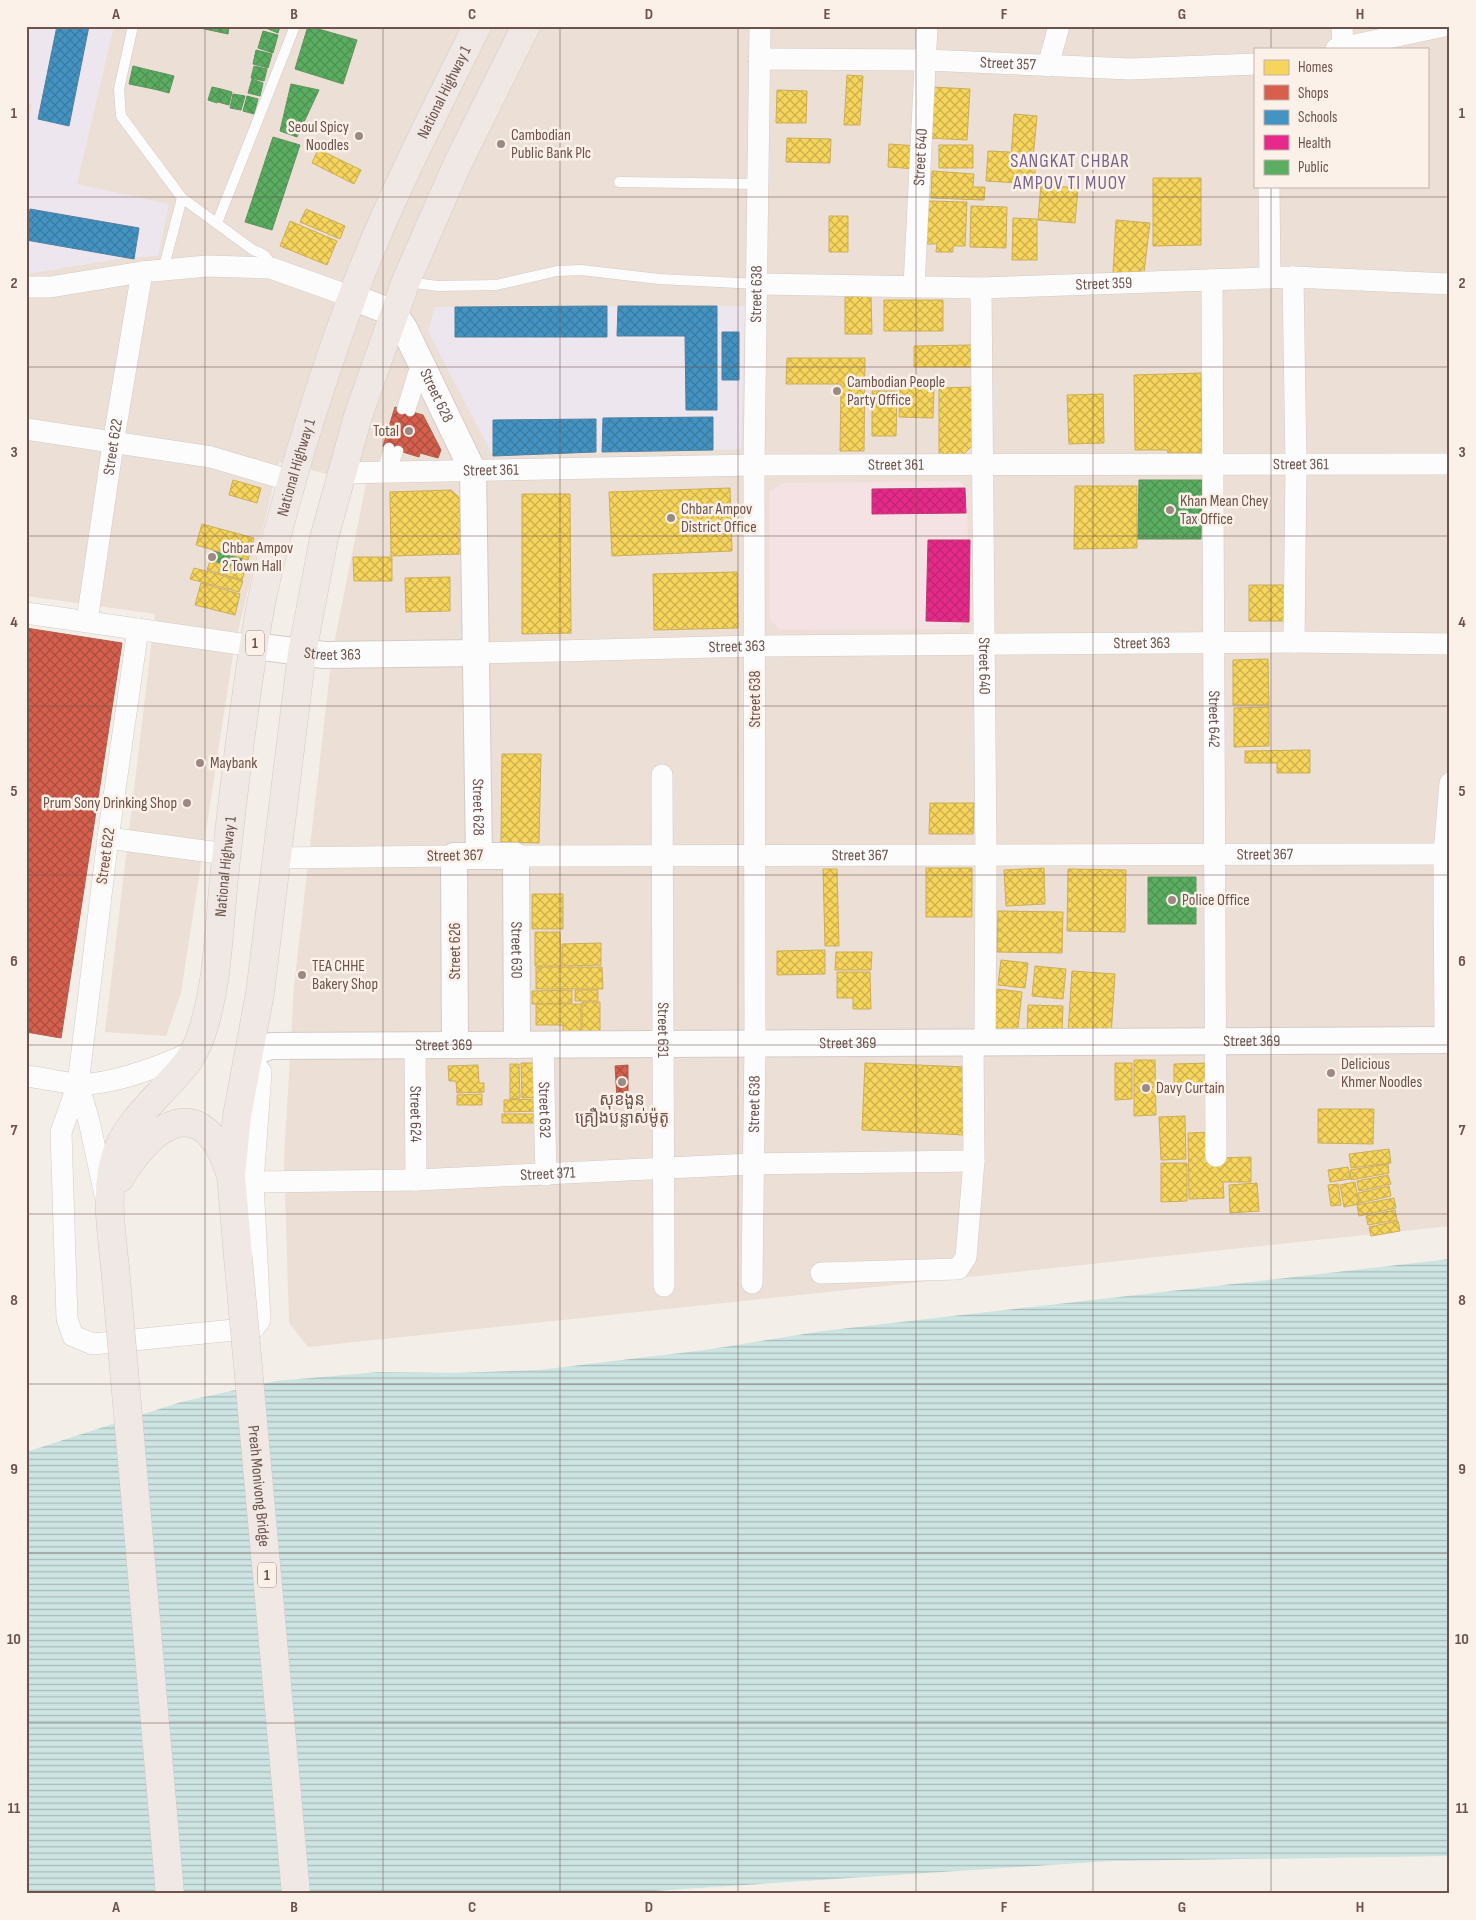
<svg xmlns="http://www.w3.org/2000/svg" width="1476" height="1920" font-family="'Sofia Sans Condensed','Noto Sans Khmer',sans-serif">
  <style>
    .residential { fill: #ecdfd6; fill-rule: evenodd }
    .education { fill: #eee6ef }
    .medical { fill: #f5e2e4 }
    .water { fill: url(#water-rules) }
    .homes { fill: url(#homes-cross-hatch); stroke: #cdae58 }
    .shops { fill: url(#shops-cross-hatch); stroke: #b65c4d }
    .schools { fill: url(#schools-cross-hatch); stroke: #5080a0 }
    .health { fill: url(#health-cross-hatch); stroke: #c23678 }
    .public { fill: url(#public-cross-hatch); stroke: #60935b }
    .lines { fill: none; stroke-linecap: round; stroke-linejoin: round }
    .service-casing { stroke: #d3cbc7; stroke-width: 11 }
    .minor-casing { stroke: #d3cbc7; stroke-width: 22 }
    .tertiary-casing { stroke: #d3cbc7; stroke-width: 28 }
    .trunk-casing { stroke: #d3c9c6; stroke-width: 29 }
    .service { stroke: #fdfcfc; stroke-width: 10 }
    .minor { stroke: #fdfcfc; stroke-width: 21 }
    .tertiary { stroke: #fdfcfc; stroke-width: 26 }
    .trunk { stroke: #f0e8e4; stroke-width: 28 }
    .trunk-bridge-casing { stroke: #d3c9c6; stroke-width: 29; stroke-linecap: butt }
    .trunk-bridge { stroke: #f0e8e4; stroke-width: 28 }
    .grid { fill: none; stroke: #6d534d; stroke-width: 1; stroke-opacity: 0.55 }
    .poi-dot { fill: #9c8983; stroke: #fcf1e9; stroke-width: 2 }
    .labels { text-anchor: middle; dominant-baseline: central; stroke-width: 5; stroke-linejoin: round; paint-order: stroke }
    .shield { fill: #fcf1e9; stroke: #98827c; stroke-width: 1 }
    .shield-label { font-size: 15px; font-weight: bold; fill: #6d534d }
    .street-label { font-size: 16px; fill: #6d534d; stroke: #fcf1e9 }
    .poi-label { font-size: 16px; fill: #6d534d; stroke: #fcf1e9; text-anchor: start }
    .quarter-label { font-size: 19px; letter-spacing: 1px; fill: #78658a; stroke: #fcf1e9 }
    .neatline { fill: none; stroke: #6d534d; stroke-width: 2 }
    .grid-label { font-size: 16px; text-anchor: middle; font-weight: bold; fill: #6d534d }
  </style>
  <defs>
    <pattern id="water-rules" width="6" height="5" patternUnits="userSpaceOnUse" patternTransform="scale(1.25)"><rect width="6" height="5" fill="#cce4e2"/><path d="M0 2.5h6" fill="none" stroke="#aabbb9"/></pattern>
    <pattern id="homes-cross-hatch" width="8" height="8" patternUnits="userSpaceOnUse" patternTransform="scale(1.25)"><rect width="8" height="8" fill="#f6d55c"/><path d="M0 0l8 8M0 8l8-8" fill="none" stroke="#cbaf4e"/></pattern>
    <pattern id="shops-cross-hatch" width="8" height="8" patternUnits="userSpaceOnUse" patternTransform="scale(1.25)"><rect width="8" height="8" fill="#d6604d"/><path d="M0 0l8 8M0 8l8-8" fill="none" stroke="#a94e40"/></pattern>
    <pattern id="schools-cross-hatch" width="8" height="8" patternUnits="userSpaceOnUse" patternTransform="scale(1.25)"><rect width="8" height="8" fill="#4393c3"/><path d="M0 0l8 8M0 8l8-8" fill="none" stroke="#3c7ba1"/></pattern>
    <pattern id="health-cross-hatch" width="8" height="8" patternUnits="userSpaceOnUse" patternTransform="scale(1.25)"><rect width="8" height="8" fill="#e7298a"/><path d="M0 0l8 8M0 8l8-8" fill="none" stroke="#bf2673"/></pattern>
    <pattern id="public-cross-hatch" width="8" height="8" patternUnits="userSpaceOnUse" patternTransform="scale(1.25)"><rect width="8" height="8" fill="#5aae61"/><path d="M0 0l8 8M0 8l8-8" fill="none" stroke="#4f9052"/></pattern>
  </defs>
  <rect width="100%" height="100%" fill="#f4eee8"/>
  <path class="residential" d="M26,26H1450V1226L308,1347L289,1323L284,1159L294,987L332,654L366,484L279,462L234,648L181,993L166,1036L105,1032L155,614L26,596ZM1255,49H1427V186H1255Z"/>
  <path class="education" d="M26,26H114L77,184L169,204L158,256L125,258L26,274V139L32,104L26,102Z
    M745,306L741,449L493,456L428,331L435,307Z"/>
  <path class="medical" d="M960,481L967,490L969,616L959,629L780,630L770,620L769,492L783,483Z"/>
  <path class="water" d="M1450,1259V1856L1110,1861L607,1894H26V1452L181,1402L276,1381L378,1372L454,1373L539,1370L705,1350L823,1331Z"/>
  <path class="homes" d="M847,75L863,76L860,125H844Z
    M932,87L970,89L967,140L929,138Z
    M777,90L807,91L806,123H776Z
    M1014,114L1037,116L1033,159L1011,157Z
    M787,138L831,139L830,163L786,162Z
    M889,144L918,146L916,169L888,167Z
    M939,145H973V168H939Z
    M318,149L361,170L354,184L312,163Z
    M988,151L1010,152V158L1036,160L1034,184L986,181Z
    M932,171L974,174L973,187H985L984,200L931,198Z
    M1153,178H1201V245L1153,246Z
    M1041,185L1078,188L1075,223L1038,220Z
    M927,201L967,202L965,246H953V252H936L937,244H925Z
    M971,206L1007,207L1006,248L970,247Z
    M306,209L345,226L340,239L300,222Z
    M829,216H848V252H829Z
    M1013,218L1037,219V260H1012Z
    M1116,220L1150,223L1144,272L1113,273Z
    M290,221L337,241L327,265L280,246Z
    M871,296L872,334H845V297Z
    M884,300H943V331H884Z
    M973,345V367H914V346Z
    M787,358H865L864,451H840L841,384H786Z
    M1201,373L1202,453H1168L1167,450H1135L1134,375Z
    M973,387V445L962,456H939V388Z
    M900,388H934L933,418L899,417Z
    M872,391H897L896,436H872Z
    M1103,394L1104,443L1069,444L1067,395Z
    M233,480L261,488L257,503L229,495Z
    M1075,486H1137V548L1074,549Z
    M730,488L732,551L612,556L609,492Z
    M451,490L460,498L461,554L391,556L390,492Z
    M522,494H570L571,633L522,634Z
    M202,524L254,538L248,560L196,545Z
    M353,557H392V581H354Z
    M210,561L245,571L242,580L207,570Z
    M194,568L243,581L239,592L190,579Z
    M737,572L738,628L654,630L653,574Z
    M450,577V611L406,612L405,578Z
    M201,583L240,594L235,615L195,605Z
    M1249,585H1294L1293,621H1249Z
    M1268,659L1269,705H1233V660Z
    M1269,707V746L1234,747V708Z
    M1310,750V773H1277V763H1245V751Z
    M502,754H541L539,843L501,842Z
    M930,803H974L973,834H929Z
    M926,868H972V917H926Z
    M1044,868L1045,904L1006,906L1004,870Z
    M823,869H837L839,946H825Z
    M1068,869L1126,870L1125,932L1067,931Z
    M532,894H563V929H532Z
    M998,911L1063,912L1062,953L997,952Z
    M535,932H560L561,966H535Z
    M601,943V965L562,966V944Z
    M825,950V974L777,975V951Z
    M836,952H872L871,970H835Z
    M1001,960L1028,963L1025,988L998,985Z
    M1035,966L1066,969L1063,999L1032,996Z
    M536,967H602L603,989H536Z
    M1072,971L1115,974L1111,1036L1068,1033Z
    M837,972H870L871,1009H853V998H837Z
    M997,989L1022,992L1017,1036L992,1033Z
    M572,990V1003L532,1004V991Z
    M575,990H598V1001H575Z
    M582,1002H600V1036H582Z
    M536,1004H581V1037L563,1036V1025H536Z
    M1028,1005L1063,1006L1062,1035L1027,1034Z
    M1134,1060H1155L1156,1115L1134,1116Z
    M521,1063H540V1097L522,1098Z
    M865,1063L968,1067L965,1135L862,1130Z
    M1115,1063H1132V1099L1115,1100Z
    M1211,1063L1212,1091L1174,1092V1064Z
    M510,1064H519L520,1098L510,1099Z
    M478,1065L479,1083H484V1092L457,1093L456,1081H449L448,1066Z
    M482,1094V1105H457V1095Z
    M541,1099L542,1111L504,1112V1100Z
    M1318,1109H1374L1373,1144L1318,1143Z
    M502,1114H536V1123H502Z
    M1185,1116L1186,1159L1161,1160L1159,1117Z
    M1212,1132L1213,1158L1251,1157V1182H1223L1224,1198L1189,1199L1188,1133Z
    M1389,1149L1391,1163L1351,1168L1349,1154Z
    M1161,1163H1187V1201L1161,1202Z
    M1388,1164L1389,1173L1351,1180L1350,1170Z
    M1348,1167L1350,1179L1330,1182L1328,1170Z
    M1388,1175L1391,1184L1359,1191L1357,1181Z
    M1355,1182L1359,1204L1344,1207L1340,1185Z
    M1257,1183L1259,1211L1230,1213L1229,1185Z
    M1338,1184L1341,1205L1331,1206L1328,1185Z
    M1389,1186L1391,1196L1360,1203L1358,1193Z
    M1394,1198L1396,1208L1359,1216L1357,1205Z
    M1395,1210L1397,1220L1368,1225L1366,1216Z
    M1398,1221L1400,1231L1371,1236L1369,1227Z"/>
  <path class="shops" d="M395,407L423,415L441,450L438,458L420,453L419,457L383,446Z
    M26,628L122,643L61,1038L26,1032Z
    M628,1065V1098H617L615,1066Z"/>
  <path class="schools" d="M57,26H89L69,126L38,119Z
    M30,209L139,228L134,259L26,240Z
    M607,306V337H455V307Z
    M618,306H717V410H686L685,336H617Z
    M722,332H739V380H722Z
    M713,417V450L602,452L603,418Z
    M596,419V452L493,456V420Z"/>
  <path class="health" d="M965,488L966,513L872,514V489Z
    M928,540H970L969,622L926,621Z"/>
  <path class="public" d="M191,26H229L228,34Z
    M261,26H280L278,33Z
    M308,26L357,40L343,84L295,69Z
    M263,31L278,35L273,53L258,48Z
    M256,50L272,54L268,68L253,64Z
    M133,66L149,70L144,87L129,84Z
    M254,66L267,69L264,81L251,78Z
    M149,70L162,73L158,90L144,87Z
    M162,73L174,76L169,93L158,90Z
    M252,79L263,83L260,96L248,93Z
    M291,84L319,90L297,137L280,131Z
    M212,87L221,89L217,103L208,100Z
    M221,89L232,92L229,105L218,102Z
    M233,94L245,96L241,110L230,108Z
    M247,96L258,99L254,114L243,111Z
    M273,137L300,145L272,230L245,222Z
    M1139,480H1202L1201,539H1138Z
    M213,551L242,559L239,568L210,560Z
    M1148,877H1196V924H1148Z"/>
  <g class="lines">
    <defs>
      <path id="service" d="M133,26L119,89L121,116L182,198L253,250C264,254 268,256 271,268
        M619,182L759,184
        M217,223L295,26
        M163,270L182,198
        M407,282L438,286L496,285L557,271L581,270L659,279L758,284
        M402,409L416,363
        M410,411L422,374
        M382,472L389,448
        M391,472L398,451"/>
      <g id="minor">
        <path d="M1342,26L1343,47"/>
        <path d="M1336,49L1444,26"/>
        <path id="s1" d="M759,59L926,60L1130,69L1255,64"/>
        <path d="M1048,66L1059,26"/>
        <path d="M1269,186L1270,278"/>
        <path d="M1293,277L1296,465L1294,642"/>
        <path id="s2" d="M1212,280L1216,1156"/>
        <path id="s3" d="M758,284L981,288L1293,277L1450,284"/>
        <path d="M26,287H50L142,272L207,266L271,268L352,297"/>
        <path id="s4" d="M914,287L927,26"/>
        <path id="s5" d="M981,288L986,855L985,1042"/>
        <path d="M26,429L211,457L292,481"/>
        <path id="s6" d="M342,473L754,465L1450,464"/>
        <path d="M26,613L254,646"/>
        <path id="s7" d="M87,621L113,444L142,272"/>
        <path d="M138,629L108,838L78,1084L61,1132L67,1319L73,1336L93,1344L254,1328L260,1320L253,1182L261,1072L248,1056"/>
        <path id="s8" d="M477,653L755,646L1294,642L1450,644"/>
        <path id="s9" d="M662,775L664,1286"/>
        <path d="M108,838L226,854"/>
        <path id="s10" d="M516,856L1444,854"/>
        <path d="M276,858L454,856"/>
        <path d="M1445,1040L1444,854L1450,783"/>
        <path id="s11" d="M543,1045L546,1175"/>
        <path id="s12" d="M415,1046L416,1180"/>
        <path d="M26,1076C43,1078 60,1082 76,1084C112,1086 163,1065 195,1051"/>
        <path d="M78,1084L89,1121L105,1195"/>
        <path id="s13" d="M253,1182L416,1180L752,1164L974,1161"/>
        <path d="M821,1273L958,1269L966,1257L974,1161L973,1042"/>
        <path id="s14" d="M752,1283L755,1044L754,465L760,26"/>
      </g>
      <g id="tertiary">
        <path id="s15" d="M352,297L394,313L404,328L473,471L479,856"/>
        <path id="s16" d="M254,646L324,655L477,653"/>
        <path id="s17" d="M455,1045L454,856H516L517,1045"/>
        <path id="s18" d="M248,1056L259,1050L271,1046L1450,1040"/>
      </g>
      <g id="trunk">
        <path d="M120,1178C154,1121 203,1091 230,1173"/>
        <path d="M238,1257L231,1175L237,1116L260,993L302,653L324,538L358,416L406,281L457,165L526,26"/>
        <path id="s19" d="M115,1267C111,1230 104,1185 118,1149C126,1129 142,1112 157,1096C180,1071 194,1061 204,1026C219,976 219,921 225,869C234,786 244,702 258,620C268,564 284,508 300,453C319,390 340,327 364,266C397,184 438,105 477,26"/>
      </g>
    </defs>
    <use href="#service" class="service-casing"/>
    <use href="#minor" class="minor-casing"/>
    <use href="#tertiary" class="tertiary-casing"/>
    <use href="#trunk" class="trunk-casing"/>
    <use href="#service" class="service"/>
    <use href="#minor" class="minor"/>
    <use href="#tertiary" class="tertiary"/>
    <use href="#trunk" class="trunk"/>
    <defs>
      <g id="trunk-bridge">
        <path id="s20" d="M238,1257L296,1894"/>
        <path d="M115,1267L170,1894"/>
      </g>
    </defs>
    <use href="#trunk-bridge" class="trunk-bridge-casing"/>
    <use href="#trunk-bridge" class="trunk-bridge"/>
  </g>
  <path class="grid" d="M205,26V1894M383,26V1894M560,26V1894M738,26V1894M916,26V1894M1093,26V1894M1271,26V49M1271,186V1894M26,197H1450M26,367H1450M26,536H1450M26,706H1450M26,875H1450M26,1045H1450M26,1214H1450M26,1384H1450M26,1553H1450M26,1723H1450"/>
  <g class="poi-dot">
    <circle cx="359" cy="136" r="5"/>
    <circle cx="501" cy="144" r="5"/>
    <circle cx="837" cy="391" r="5"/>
    <circle cx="409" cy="431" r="5"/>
    <circle cx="1170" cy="510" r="5"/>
    <circle cx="671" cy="518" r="5"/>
    <circle cx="212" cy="557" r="5"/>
    <circle cx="200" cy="763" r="5"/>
    <circle cx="187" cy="803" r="5"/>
    <circle cx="1172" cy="900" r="5"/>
    <circle cx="302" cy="975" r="5"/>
    <circle cx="1331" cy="1073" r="5"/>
    <circle cx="622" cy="1082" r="5"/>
    <circle cx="1146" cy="1088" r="5"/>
  </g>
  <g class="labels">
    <g class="shield">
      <rect x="246" y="630.5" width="18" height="25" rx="4"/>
      <rect x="258" y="1562.5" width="18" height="25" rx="4"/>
    </g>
    <g class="shield-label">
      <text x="255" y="643">1</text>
      <text x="267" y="1575">1</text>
    </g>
    <g class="street-label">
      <text stroke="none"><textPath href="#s1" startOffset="249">Street 357</textPath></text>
      <text stroke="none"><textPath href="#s19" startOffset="1242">National Highway 1</textPath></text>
      <text stroke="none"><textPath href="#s4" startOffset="130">Street 640</textPath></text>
      <text stroke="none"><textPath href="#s3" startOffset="346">Street 359</textPath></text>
      <text stroke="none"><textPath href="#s14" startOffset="989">Street 638</textPath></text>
      <text stroke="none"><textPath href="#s15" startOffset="138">Street 628</textPath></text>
      <text stroke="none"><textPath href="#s7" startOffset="176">Street 622</textPath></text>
      <text stroke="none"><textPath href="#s6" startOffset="959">Street 361</textPath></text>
      <text stroke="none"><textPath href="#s6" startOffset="554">Street 361</textPath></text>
      <text stroke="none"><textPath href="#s19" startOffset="838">National Highway 1</textPath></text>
      <text stroke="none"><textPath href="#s6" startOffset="149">Street 361</textPath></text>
      <text stroke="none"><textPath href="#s8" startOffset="665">Street 363</textPath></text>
      <text stroke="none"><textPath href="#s8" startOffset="260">Street 363</textPath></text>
      <text stroke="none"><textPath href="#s16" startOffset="79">Street 363</textPath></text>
      <text stroke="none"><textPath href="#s5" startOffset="378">Street 640</textPath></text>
      <text transform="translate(755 699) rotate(-90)">Street 638</text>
      <text stroke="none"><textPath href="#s2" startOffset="439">Street 642</textPath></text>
      <text stroke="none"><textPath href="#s15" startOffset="558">Street 628</textPath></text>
      <text stroke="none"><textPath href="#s10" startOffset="749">Street 367</textPath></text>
      <text stroke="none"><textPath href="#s10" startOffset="344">Street 367</textPath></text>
      <text transform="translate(106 856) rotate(-82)">Street 622</text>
      <text transform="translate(455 856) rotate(-1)">Street 367</text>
      <text stroke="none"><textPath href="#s19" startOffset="432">National Highway 1</textPath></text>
      <text stroke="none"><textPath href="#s17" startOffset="345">Street 630</textPath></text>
      <text transform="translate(455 951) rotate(-90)">Street 626</text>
      <text stroke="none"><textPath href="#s9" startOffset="255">Street 631</textPath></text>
      <text stroke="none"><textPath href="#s18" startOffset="1006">Street 369</textPath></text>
      <text stroke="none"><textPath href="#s18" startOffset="602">Street 369</textPath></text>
      <text stroke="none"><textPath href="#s18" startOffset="198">Street 369</textPath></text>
      <text stroke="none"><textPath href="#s14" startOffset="179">Street 638</textPath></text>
      <text stroke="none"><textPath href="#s11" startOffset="65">Street 632</textPath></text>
      <text stroke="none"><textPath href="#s12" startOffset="68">Street 624</textPath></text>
      <text stroke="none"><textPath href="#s13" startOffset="295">Street 371</textPath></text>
      <text stroke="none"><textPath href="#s20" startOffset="230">Preah Monivong Bridge</textPath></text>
    </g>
    <g class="poi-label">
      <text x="349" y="127" text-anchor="end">Seoul Spicy<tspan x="349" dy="18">Noodles</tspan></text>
      <text x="511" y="135">Cambodian<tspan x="511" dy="18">Public Bank Plc</tspan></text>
      <text x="847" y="382">Cambodian People<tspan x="847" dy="18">Party Office</tspan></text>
      <text x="399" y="431" text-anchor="end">Total</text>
      <text x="1180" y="501">Khan Mean Chey<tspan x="1180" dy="18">Tax Office</tspan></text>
      <text x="681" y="509">Chbar Ampov<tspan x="681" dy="18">District Office</tspan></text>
      <text x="222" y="548">Chbar Ampov<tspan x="222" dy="18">2 Town Hall</tspan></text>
      <text x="210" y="763">Maybank</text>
      <text x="177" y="803" text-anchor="end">Prum Sony Drinking Shop</text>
      <text x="1182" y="900">Police Office</text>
      <text x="312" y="966">TEA CHHE<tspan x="312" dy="18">Bakery Shop</tspan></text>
      <text x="1341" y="1064">Delicious<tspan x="1341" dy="18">Khmer Noodles</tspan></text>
      <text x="1156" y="1088">Davy Curtain</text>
      <text x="622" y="1100" text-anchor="middle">សុខងួន<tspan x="622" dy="18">គ្រឿងបន្លាស់ម៉ូតូ</tspan></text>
    </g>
    <g class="quarter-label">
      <text x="1070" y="161">SANGKAT CHBAR<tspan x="1070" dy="22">AMPOV TI MUOY</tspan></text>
    </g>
  </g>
  <rect width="1476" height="1920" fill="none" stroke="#fcf1e9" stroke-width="55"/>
  <rect x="1254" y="48" width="175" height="140" fill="#fcf1e9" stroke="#c3b2ab"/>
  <rect x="1264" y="60" width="25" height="15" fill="#f6d55c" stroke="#c3b2ab"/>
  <text x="1298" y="72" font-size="15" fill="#6d534d">Homes</text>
  <rect x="1264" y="85" width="25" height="15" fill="#d6604d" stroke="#c3b2ab"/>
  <text x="1298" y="98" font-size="15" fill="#6d534d">Shops</text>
  <rect x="1264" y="110" width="25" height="15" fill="#4393c3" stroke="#c3b2ab"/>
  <text x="1298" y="122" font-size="15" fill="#6d534d">Schools</text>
  <rect x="1264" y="135" width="25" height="15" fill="#e7298a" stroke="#c3b2ab"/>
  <text x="1298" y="148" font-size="15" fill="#6d534d">Health</text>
  <rect x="1264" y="160" width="25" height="15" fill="#5aae61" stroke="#c3b2ab"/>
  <text x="1298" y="172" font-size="15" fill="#6d534d">Public</text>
  <rect x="28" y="28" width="1420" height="1864" class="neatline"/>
  <g class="grid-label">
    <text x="116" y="19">A</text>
    <text x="294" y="19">B</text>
    <text x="472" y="19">C</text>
    <text x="649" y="19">D</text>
    <text x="827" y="19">E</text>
    <text x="1004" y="19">F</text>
    <text x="1182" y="19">G</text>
    <text x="1360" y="19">H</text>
    <text x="14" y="118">1</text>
    <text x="1462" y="118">1</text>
    <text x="14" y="288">2</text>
    <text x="1462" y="288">2</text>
    <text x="14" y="457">3</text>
    <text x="1462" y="457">3</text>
    <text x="14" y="627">4</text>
    <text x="1462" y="627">4</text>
    <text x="14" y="796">5</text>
    <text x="1462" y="796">5</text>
    <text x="14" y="966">6</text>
    <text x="1462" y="966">6</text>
    <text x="14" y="1135">7</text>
    <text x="1462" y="1135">7</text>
    <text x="14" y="1305">8</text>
    <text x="1462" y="1305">8</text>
    <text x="14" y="1474">9</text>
    <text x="1462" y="1474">9</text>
    <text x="14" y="1644">10</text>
    <text x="1462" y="1644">10</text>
    <text x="14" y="1813">11</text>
    <text x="1462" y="1813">11</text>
    <text x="116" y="1912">A</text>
    <text x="294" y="1912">B</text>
    <text x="472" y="1912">C</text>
    <text x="649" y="1912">D</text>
    <text x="827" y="1912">E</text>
    <text x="1004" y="1912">F</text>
    <text x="1182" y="1912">G</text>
    <text x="1360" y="1912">H</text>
  </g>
</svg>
